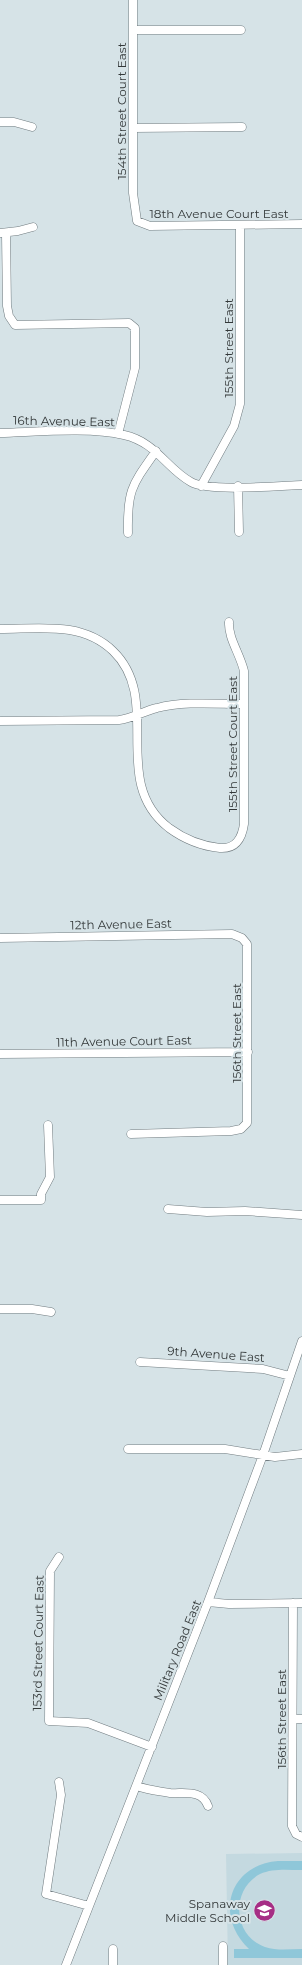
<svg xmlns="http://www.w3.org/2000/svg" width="302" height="1965" font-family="Montserrat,sans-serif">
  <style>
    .built { fill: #c4d9e0 }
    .green { fill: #8fc7d9 }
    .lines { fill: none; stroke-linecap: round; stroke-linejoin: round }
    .street-casing { stroke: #717c80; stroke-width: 9 }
    .street { stroke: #fff; stroke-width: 8 }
    .labels { text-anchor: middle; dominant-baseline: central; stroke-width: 4; stroke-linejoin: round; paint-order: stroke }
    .street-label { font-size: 12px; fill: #333839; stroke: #d6e3e7 }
    .poi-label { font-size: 12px; fill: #333839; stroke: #d6e3e7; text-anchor: end }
  </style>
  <rect width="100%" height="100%" fill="#d6e3e7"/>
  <path class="built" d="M302,1853V1965H228L226,1854Z"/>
  <path class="green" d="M278,1861H302V1870C288,1870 273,1868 260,1874C230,1890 233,1936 265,1947C277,1951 290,1949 302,1949V1958H234V1949H249C214,1916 229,1865 278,1861Z"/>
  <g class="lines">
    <defs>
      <path id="street" d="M133,0V193L137,221L150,226L302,224
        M133,30H241
        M0,122H14L32,127
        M133,128L242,127
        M0,233L18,231L33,227
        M6,234L7,306L9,316L15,325L129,323L135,328V368L118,434
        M0,433C37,432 89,427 124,435C156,442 166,468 191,482C209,492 277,486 302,485
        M201,486L234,426L240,404V226
        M238,486L239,532
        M128,533C127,490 132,485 156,451
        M0,629C39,629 82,621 113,651C164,700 108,781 169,828C184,839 201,846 220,848C236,849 242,838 244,824V671C240,654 228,638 229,622
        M0,721L119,720C133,718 144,711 157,708C184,701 216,704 244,704
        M0,938L232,934L242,938L247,944V1123L241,1129L231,1131L131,1134
        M0,1054L248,1052
        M0,1200H41V1194L50,1177L48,1125
        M168,1209L207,1212L245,1211L302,1215
        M0,1309H32L51,1312
        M140,1362L263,1369L290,1376
        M128,1449H225L275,1457L302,1454
        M59,1557L50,1571L49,1721L88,1723L152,1747
        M208,1602L229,1604L302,1603
        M293,1603L292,1826L296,1834L302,1837
        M294,1719H302
        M59,1782L61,1795L46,1894L89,1906
        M137,1786C147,1790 159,1791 170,1793C184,1794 202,1789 208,1806
        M223,1946V1965
        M113,1949V1965
        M66,1965L208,1602L263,1455L302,1341"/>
    </defs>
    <use href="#street" class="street-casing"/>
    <use href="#street" class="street"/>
  </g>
  <defs>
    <symbol id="school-disc" viewBox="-11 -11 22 22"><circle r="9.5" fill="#a62e85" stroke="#d6e3e7"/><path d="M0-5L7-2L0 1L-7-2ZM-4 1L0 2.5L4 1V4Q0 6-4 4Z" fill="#fff"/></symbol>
  </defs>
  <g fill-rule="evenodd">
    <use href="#school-disc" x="252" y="1898" width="25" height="25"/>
  </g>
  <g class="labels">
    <g class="street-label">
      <text transform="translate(121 111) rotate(-90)">154th Street Court East</text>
      <text x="219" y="213">18th Avenue Court East</text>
      <text transform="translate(228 348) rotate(-90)">155th Street East</text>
      <text transform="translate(64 421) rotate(1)">16th Avenue East</text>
      <text transform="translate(232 744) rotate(-90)">155th Street Court East</text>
      <text transform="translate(121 924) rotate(-1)">12th Avenue East</text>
      <text transform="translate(236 1033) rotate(-90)">156th Street East</text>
      <text transform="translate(124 1041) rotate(-1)">11th Avenue Court East</text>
      <text transform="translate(216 1354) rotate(4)">9th Avenue East</text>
      <text transform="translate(38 1643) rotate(-89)">153rd Street Court East</text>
      <text transform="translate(177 1650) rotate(-68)">Military Road East</text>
      <text transform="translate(281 1719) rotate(-90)">156th Street East</text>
    </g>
    <g class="poi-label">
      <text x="250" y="1903">Spanaway<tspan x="250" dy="14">Middle School</tspan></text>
    </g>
  </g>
</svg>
